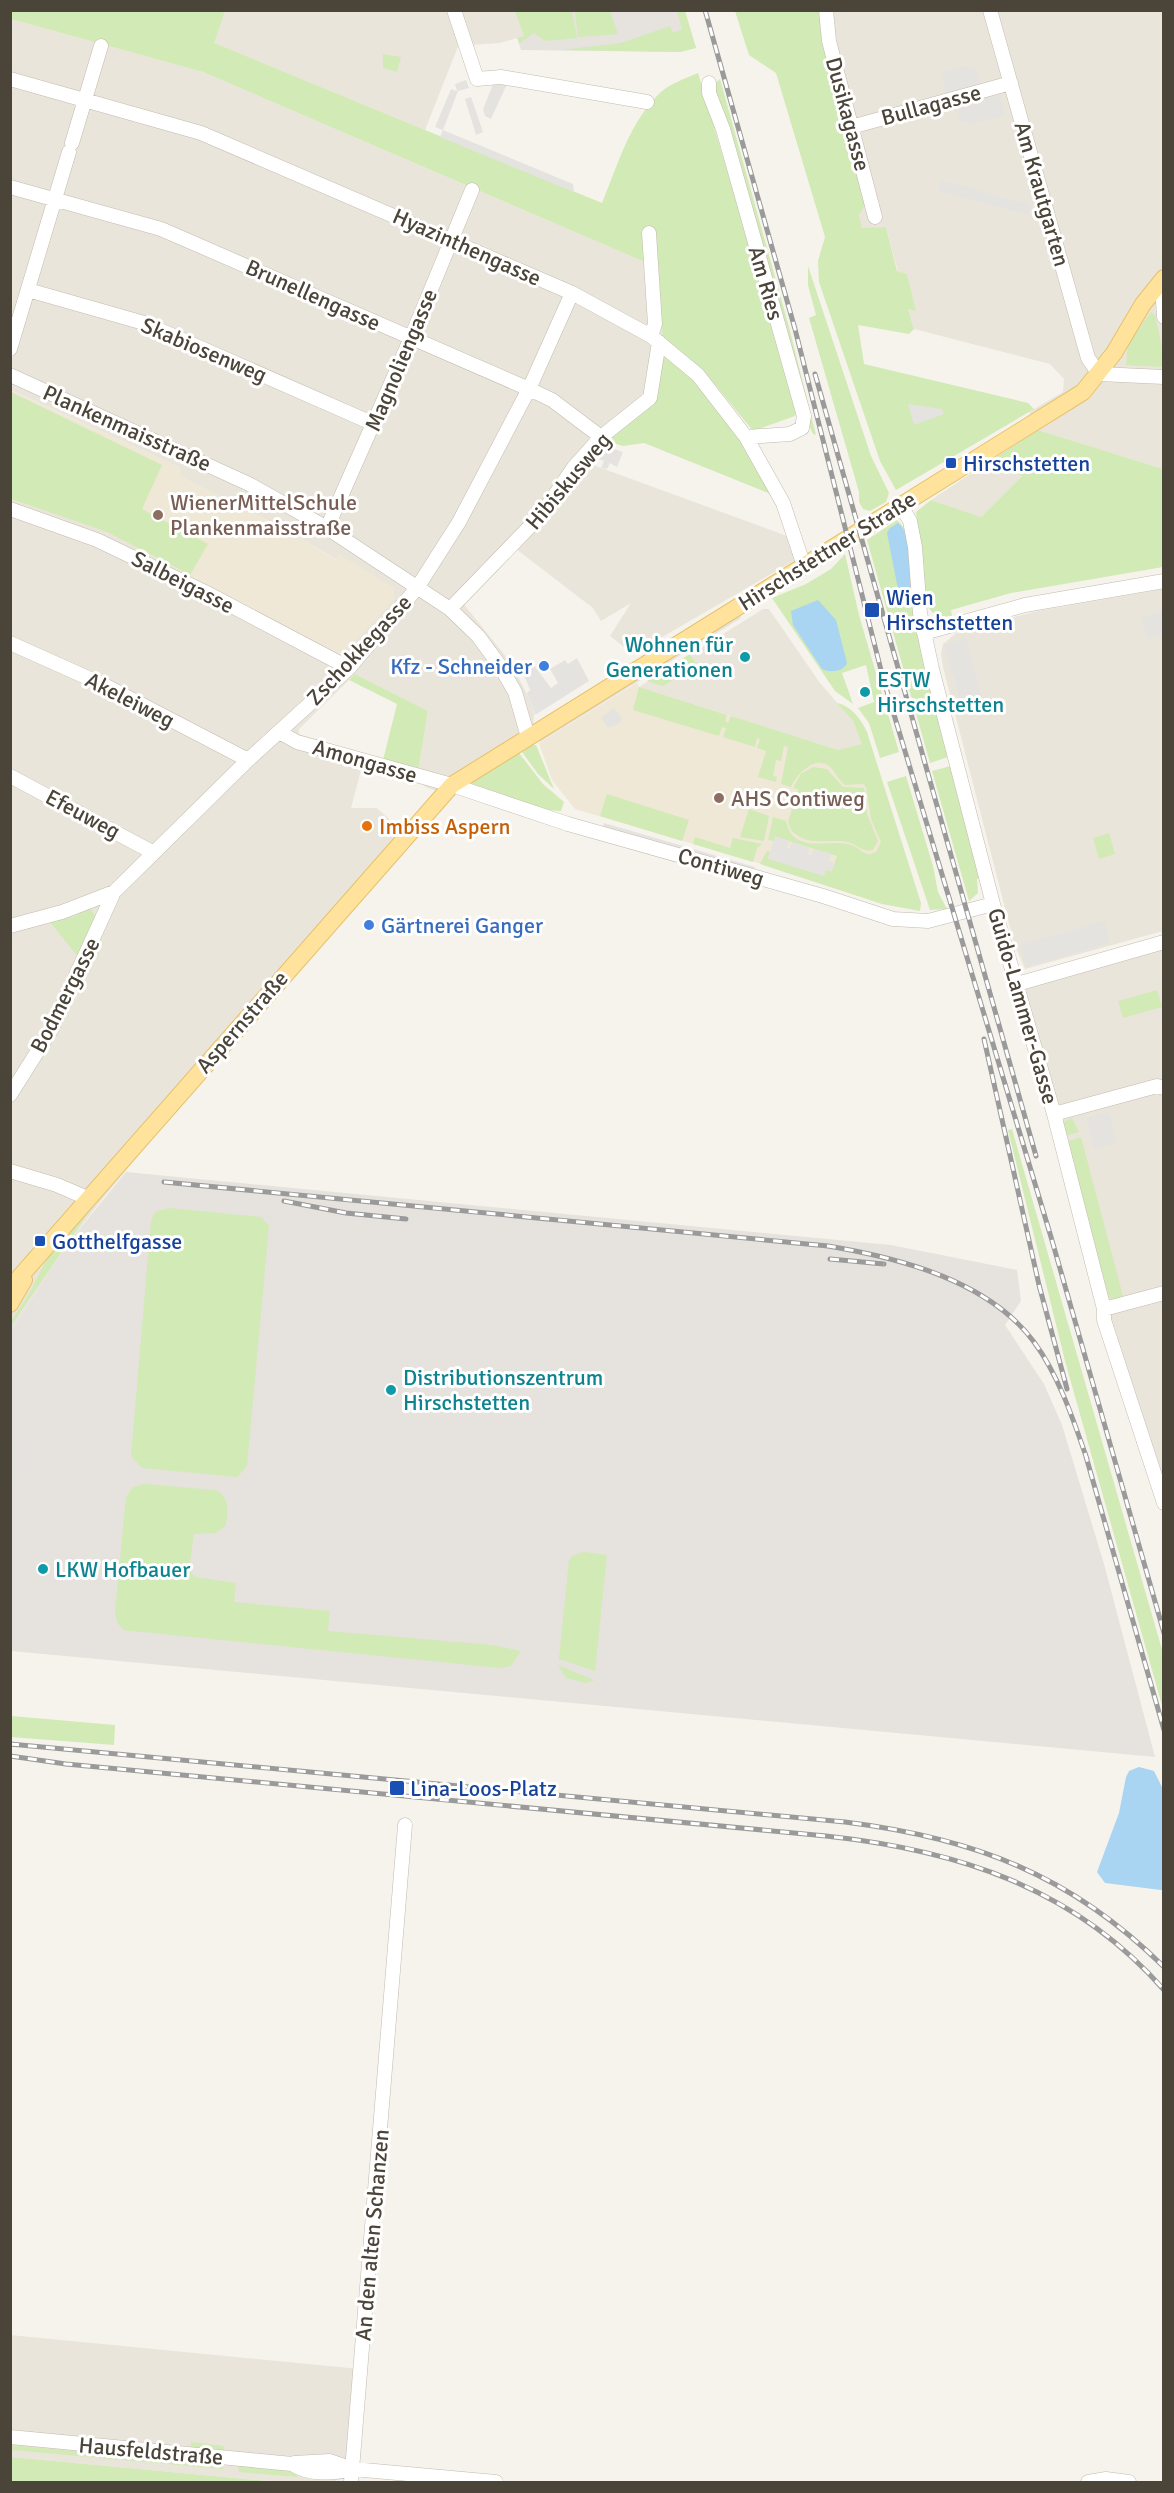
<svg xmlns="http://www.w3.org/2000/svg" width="1174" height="2493" font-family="Signika,sans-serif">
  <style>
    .residential { fill: #eae5da }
    .industrial { fill: #e6e2dd }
    .education { fill: #efe8d6 }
    .green { fill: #d2eab5 }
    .parking { fill: #e5e3e0 }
    .water { fill: #a9d4f2 }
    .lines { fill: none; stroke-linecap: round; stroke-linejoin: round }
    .minor-casing { stroke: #c2bbae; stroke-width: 15 }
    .major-casing { stroke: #e6c16a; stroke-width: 18 }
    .minor { stroke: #fff; stroke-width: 14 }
    .major { stroke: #ffe39c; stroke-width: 16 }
    .rail-casing { stroke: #9a9a9a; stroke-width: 5 }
    .rail { stroke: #fff; stroke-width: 3; stroke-dasharray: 9; stroke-linecap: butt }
    .transit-dot { fill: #1a4fb4; stroke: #fff; stroke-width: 2 }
    .education-dot { fill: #8d6e63; stroke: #fff; stroke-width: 2 }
    .culture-dot { fill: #0f9aa8; stroke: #fff; stroke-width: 2 }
    .shop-dot { fill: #3f7fe0; stroke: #fff; stroke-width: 2 }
    .food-dot { fill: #e8710a; stroke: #fff; stroke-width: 2 }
    .labels { text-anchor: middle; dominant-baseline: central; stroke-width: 6; stroke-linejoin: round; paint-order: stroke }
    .street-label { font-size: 22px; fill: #4b4439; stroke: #fff }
    .transit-label { font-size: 22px; fill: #164399; stroke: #fff; text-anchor: start }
    .education-label { font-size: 22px; fill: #785e54; stroke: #fff; text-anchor: start }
    .culture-label { font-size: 22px; fill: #0d838f; stroke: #fff; text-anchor: start }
    .shop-label { font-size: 22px; fill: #366cbe; stroke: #fff; text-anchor: end }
    .food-label { font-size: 22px; fill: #c56008; stroke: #fff; text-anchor: start }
  </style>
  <rect width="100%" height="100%" fill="#f6f3ec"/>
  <path class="residential" d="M449,10L459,44L425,130L213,43L225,11Z
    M458,11H515L524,36L500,43L470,45Z
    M819,11H1163V469L1038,430L1029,412L1063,392L1064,379L1050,364L914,329L908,309L915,310L907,274L898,272L886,227L862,229L822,39Z
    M11,19L203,72L654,266L665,351L650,404L641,414L603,440L585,462L787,536L797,559L633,654L610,636L631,603L601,621L593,608L516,549L462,602L511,663L529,698L534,714L532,745L474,780L436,791L425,787L418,772L428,711L355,674L299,729V734L365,755L351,808H377L404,833L100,1202L68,1243L11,1331V499L107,532L340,654V555L337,560L277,525L179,476L180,468L11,390Z
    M993,459L1022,476L981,517L931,500Z
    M1163,589V931L1025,969L1014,943L943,667L941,654L943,644L959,631L985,624L1038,611Z
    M763,609H769L820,683L853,721L863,745L838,750L639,687Z
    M1163,946V1503L1104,1320L1017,984Z
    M10,2335L360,2369L357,2462L334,2482H277L11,2457Z"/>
  <path class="industrial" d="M515,11H685L696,48L680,52L521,50L517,38L524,36Z
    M126,1172L891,1245L1017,1270L1021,1301L1005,1325L1044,1384L1062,1425L1104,1564L1155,1757L11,1651V1486L34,1459L11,1438V1331L68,1243Z"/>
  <path class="education" d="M10,390L180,468L179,476L277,525L336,560L340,555L394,588V599L347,651L340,654L107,532L11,499Z
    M637,683L639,687L824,746L827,760L861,756L905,898L829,884L575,809L552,780L539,743Z"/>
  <path class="green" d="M10,11H225L214,43L602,203C618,165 629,122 661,92C670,84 686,78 698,73L798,409L795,416L753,431L703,370L663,339L654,266L203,72L11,19Z
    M515,11H572L577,38L545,41L534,33L520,43L517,38L524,36Z
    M581,11H610L618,34L578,37L575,12Z
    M677,11H685L696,48L680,52L560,50L621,43L670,26L673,33L682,29Z
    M735,11H819L822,39L866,203L859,215L862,228L886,227L897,271L907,274L916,311L908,309L914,329L909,334L858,325L864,364L1028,403L1034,409L896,490L880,461L819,282L818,261L825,237L776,73L749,55Z
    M383,54L401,57L397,72L383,68Z
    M720,79L789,327L816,435L813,434L807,421L714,96L715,83Z
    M808,266L871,456L889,493L886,502L870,511L863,509L859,502V492L809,318L816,315L808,285Z
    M1151,312L1155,315L1163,352L1162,367L1126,365L1128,344Z
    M665,351L706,389L728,416L771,494L644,443L623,446L603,440L641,414L650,404Z
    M11,392L162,465L142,509L208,544L190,575L107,532L11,499Z
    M1038,430L1163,469V567L1011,593L951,610L952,616L937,617L926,605L916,512L931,500L981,517L1022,476L993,459Z
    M897,520L905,529L908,540L914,617L948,757L930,763L867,540Z
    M845,554L859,615L899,752L880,758L869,723L858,708L874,702L866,665L842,673L853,704L835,691L772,598L806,584L831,569Z
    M690,654L697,665L663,686L647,681Z
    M355,674L428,711L418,772L383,760L397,704L349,680Z
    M639,687L727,715L725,721L728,723L731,716L838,750L862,744L853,721L837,703C851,706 861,719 867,732L921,903L920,911L882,904L760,864L767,851L770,852L768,858L832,871L837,856L776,837L774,841L768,840L773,817L786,821C794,857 830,837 851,845C861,848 864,858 876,852L881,842L871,819L866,787L863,784L845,785C838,780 836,772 829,766C815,755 796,775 791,787L781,784L788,747L784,746L781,761L776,760L773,776L777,777L776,782L758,777L766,751L757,748L760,739L757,738L755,747L723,737L726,728L722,727L719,736L633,710Z
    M532,745H536L554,789L538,774L522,752Z
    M519,753L543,784L564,802L561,811L544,810L472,785L471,780Z
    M951,766L979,878L977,879L978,893L969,901L932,771Z
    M813,767L827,769L843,787L864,788L867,814L878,841L873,850C861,853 858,844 847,842C826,838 808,848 791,830L788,822L798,789L793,788L801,774Z
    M906,776L933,866L938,892L947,909L930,910L887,782Z
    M607,794L689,820L682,841L600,816Z
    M749,809L769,816L764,841L740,837Z
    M1109,833L1115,854L1099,859L1093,838Z
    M695,837L730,848L733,838L762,844L757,848L753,862L693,844Z
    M90,908L96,917L79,958L50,922L73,917Z
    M1157,990L1162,1007L1123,1018L1118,1001Z
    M1072,1118L1079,1132L1065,1136L1063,1122Z
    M1012,1129L1163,1653V1709L1065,1361L1008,1130Z
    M1081,1137L1123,1296L1113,1300L1109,1297L1066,1142Z
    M91,1204L93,1206L11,1326V1321L30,1292L51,1250Z
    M169,1208L261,1217L269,1226L247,1466L237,1477L142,1468L131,1456L151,1221L155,1212Z
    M144,1484L215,1490C230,1495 228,1512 226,1525L216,1533L194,1534L189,1570L195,1577L236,1583L234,1602L330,1611L328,1631L492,1645L521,1651L511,1666L500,1668L123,1630L117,1622L115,1611L126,1497L133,1487Z
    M584,1552L607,1555L595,1671L559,1659L569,1560L572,1556Z
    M558,1665L594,1680L593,1681L586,1683L566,1678Z
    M11,1716L115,1725L114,1745L11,1737Z
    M191,2442L224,2446L225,2452L191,2449Z
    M10,2445L212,2464L213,2462L223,2463V2469L11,2450Z
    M11,2457L277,2482H11Z
    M238,2464L298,2472L297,2477L239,2472Z"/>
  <path class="parking" d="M962,66L977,71L981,85L946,95L941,72Z
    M496,77L507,84L491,119L485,116L483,109Z
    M466,80L469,88L458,91L443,130L573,184L574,192L440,137L443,130L435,127L451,89L457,91L455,84Z
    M1000,95L1005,115L971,124L957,121L961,105Z
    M471,97L483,132L476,135L465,99Z
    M941,180L1031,205L1028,215L938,191Z
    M908,404L942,409L944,414L914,425Z
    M606,446L623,452L617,467L610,463L607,469L601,468L604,461L599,459Z
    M1163,611V634L1147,639L1141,618Z
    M739,614L741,618L540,742L538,737Z
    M966,638L983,700L962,707L944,645Z
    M577,658L589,681L535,715L527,693L530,690L522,670L533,664L551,688L558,683L550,669L565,660L568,664Z
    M614,708L622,718L620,723L608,728L601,718Z
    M604,823L755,867L754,871L603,828Z
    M775,836L789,841L787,848H790L792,842L810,848L808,854L811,855L813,849L831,854L829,861L835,863L832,871L826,870L824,876L768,859Z
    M1104,921L1110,943L1026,967L1020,945Z
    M1109,1112L1117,1143L1094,1149L1086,1118Z
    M11,1438L35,1459L11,1486Z"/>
  <path class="water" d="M898,523C912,532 911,578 911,595L903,598L897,584L887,533L890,528Z
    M818,600L836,620L847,663C843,672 830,673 822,669L793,625L791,611Z
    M1139,1767L1154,1771L1163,1789L1164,1890H1161L1105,1883L1097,1872L1119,1813L1126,1777L1129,1771Z"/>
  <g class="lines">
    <defs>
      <path id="minor" d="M454,10L477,79L501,77L647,102
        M826,10L829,41L875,217
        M990,10L1088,358L1099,374L1164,377
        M10,79L201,133L572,293L651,336L698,375L746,437L783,503L804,566
        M709,83V93L723,129L804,416L802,428L790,434L746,437
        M851,127L1011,83
        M72,143L101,46
        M10,187L161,229L529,389L552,400L601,437
        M649,233L655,324L651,336
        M1162,284L1164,317
        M28,290L144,323L374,424
        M10,349L69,152
        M10,375L249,484L327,528L450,609L478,636L500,666L515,692L528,737
        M901,506L910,521L915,547L920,613L932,669L993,904L1054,1114L1104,1309V1320L1164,1503
        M10,509L97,540L207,593L349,668
        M327,528L411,338L472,190
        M450,609L541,515L574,467L601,437L650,398L659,342
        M924,633L1025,605L1164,581
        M10,643L106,686L248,760
        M279,732L297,742L452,785L568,824L823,896L893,919L928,921L993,904
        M10,776L154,853
        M10,926L62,912L114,892L248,760L349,668L417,588L459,522L529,389L572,293
        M1017,984L1164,942
        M10,1095L51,1030L114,892
        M1054,1114L1157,1086L1164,1088
        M10,1171L57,1185L87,1198
        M1104,1309L1164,1293
        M10,2437L292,2464C309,2475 334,2474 353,2469L496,2482
        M294,2463L330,2461L353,2469
        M351,2482L405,1825
        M1088,2482L1106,2479L1129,2482"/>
      <path id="major" d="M10,1288L452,785L1083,392L1114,353L1143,304L1164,278
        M10,1304L24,1280"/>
    </defs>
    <use href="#minor" class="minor-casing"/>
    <use href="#major" class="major-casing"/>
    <use href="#minor" class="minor"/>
    <use href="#major" class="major"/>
    <defs>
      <path id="rail" d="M705,10L795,329L883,678L1051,1237L1164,1633
        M815,374L1036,1156
        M984,1039L1039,1285L1067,1389
        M164,1182L828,1246C900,1258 989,1281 1034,1342C1059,1376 1073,1419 1087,1459
        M284,1201L346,1213L406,1219
        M830,1259L884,1264
        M1085,1453L1164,1730
        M10,1744L845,1822C973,1838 1070,1874 1164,1967
        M10,1756L66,1764L826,1836C956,1850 1074,1887 1164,1990"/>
    </defs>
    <use href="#rail" class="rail-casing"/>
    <use href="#rail" class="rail"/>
  </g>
  <g class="transit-dot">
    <rect x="945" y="457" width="12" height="12" rx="3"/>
    <rect x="864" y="602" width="16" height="16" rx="3"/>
    <rect x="34" y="1235" width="12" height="12" rx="3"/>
    <rect x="389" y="1780" width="16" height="16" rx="3"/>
  </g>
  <g class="education-dot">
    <circle cx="158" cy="515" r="6"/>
    <circle cx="719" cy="798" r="6"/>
  </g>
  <g class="culture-dot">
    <circle cx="745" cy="657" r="6"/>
    <circle cx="865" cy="692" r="6"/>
    <circle cx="391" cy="1390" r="6"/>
    <circle cx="43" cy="1569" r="6"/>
  </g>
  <g class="shop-dot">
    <circle cx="544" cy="666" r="6"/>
    <circle cx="369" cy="925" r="6"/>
  </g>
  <circle class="food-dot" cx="367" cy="826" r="6"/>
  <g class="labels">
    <g class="street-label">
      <text transform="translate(931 105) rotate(-15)">Bullagasse</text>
      <text transform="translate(848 114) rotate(75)">Dusikagasse</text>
      <text transform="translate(1042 194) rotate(74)">Am Krautgarten</text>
      <text transform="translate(467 247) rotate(24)">Hyazinthengasse</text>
      <text transform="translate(766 283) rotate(74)">Am Ries</text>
      <text transform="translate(313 295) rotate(24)">Brunellengasse</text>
      <text transform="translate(204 350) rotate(23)">Skabiosenweg</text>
      <text transform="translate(401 360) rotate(-67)">Magnoliengasse</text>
      <text transform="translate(127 428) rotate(24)">Plankenmaisstraße</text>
      <text transform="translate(568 481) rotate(-50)">Hibiskusweg</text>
      <text transform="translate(827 551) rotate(-32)">Hirschstettner Straße</text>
      <text transform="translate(183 582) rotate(27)">Salbeigasse</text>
      <text transform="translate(359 650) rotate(-47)">Zschokkegasse</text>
      <text transform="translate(130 700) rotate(27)">Akeleiweg</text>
      <text transform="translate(365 761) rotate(16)">Amongasse</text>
      <text transform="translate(83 814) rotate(28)">Efeuweg</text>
      <text transform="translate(721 867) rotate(16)">Contiweg</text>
      <text transform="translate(65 995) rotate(-63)">Bodmergasse</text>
      <text transform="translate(1023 1006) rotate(74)">Guido-Lammer-Gasse</text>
      <text transform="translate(242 1022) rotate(-49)">Aspernstraße</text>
      <text transform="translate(372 2235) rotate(-85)">An den alten Schanzen</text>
      <text transform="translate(151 2451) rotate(5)">Hausfeldstraße</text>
    </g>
    <g class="transit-label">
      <text x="963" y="463">Hirschstetten</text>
      <text x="886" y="597">Wien<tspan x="886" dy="25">Hirschstetten</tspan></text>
      <text x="52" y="1241">Gotthelfgasse</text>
      <text x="410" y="1788">Lina-Loos-Platz</text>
    </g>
    <g class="education-label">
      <text x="170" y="502">WienerMittelSchule<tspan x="170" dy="25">Plankenmaisstraße</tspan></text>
      <text x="731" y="798">AHS Contiweg</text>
    </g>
    <g class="culture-label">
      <text x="733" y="644" text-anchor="end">Wohnen für<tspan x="733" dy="25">Generationen</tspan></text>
      <text x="877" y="679">ESTW<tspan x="877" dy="25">Hirschstetten</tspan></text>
      <text x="403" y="1377">Distributionszentrum<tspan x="403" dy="25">Hirschstetten</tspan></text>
      <text x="55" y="1569">LKW Hofbauer</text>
    </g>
    <g class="shop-label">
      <text x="532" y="666">Kfz - Schneider</text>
      <text x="381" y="925" text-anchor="start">Gärtnerei Ganger</text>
    </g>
    <g class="food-label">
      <text x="379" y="826">Imbiss Aspern</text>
    </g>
  </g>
  <rect width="1174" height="2493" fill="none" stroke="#4b4439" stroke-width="24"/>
</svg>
